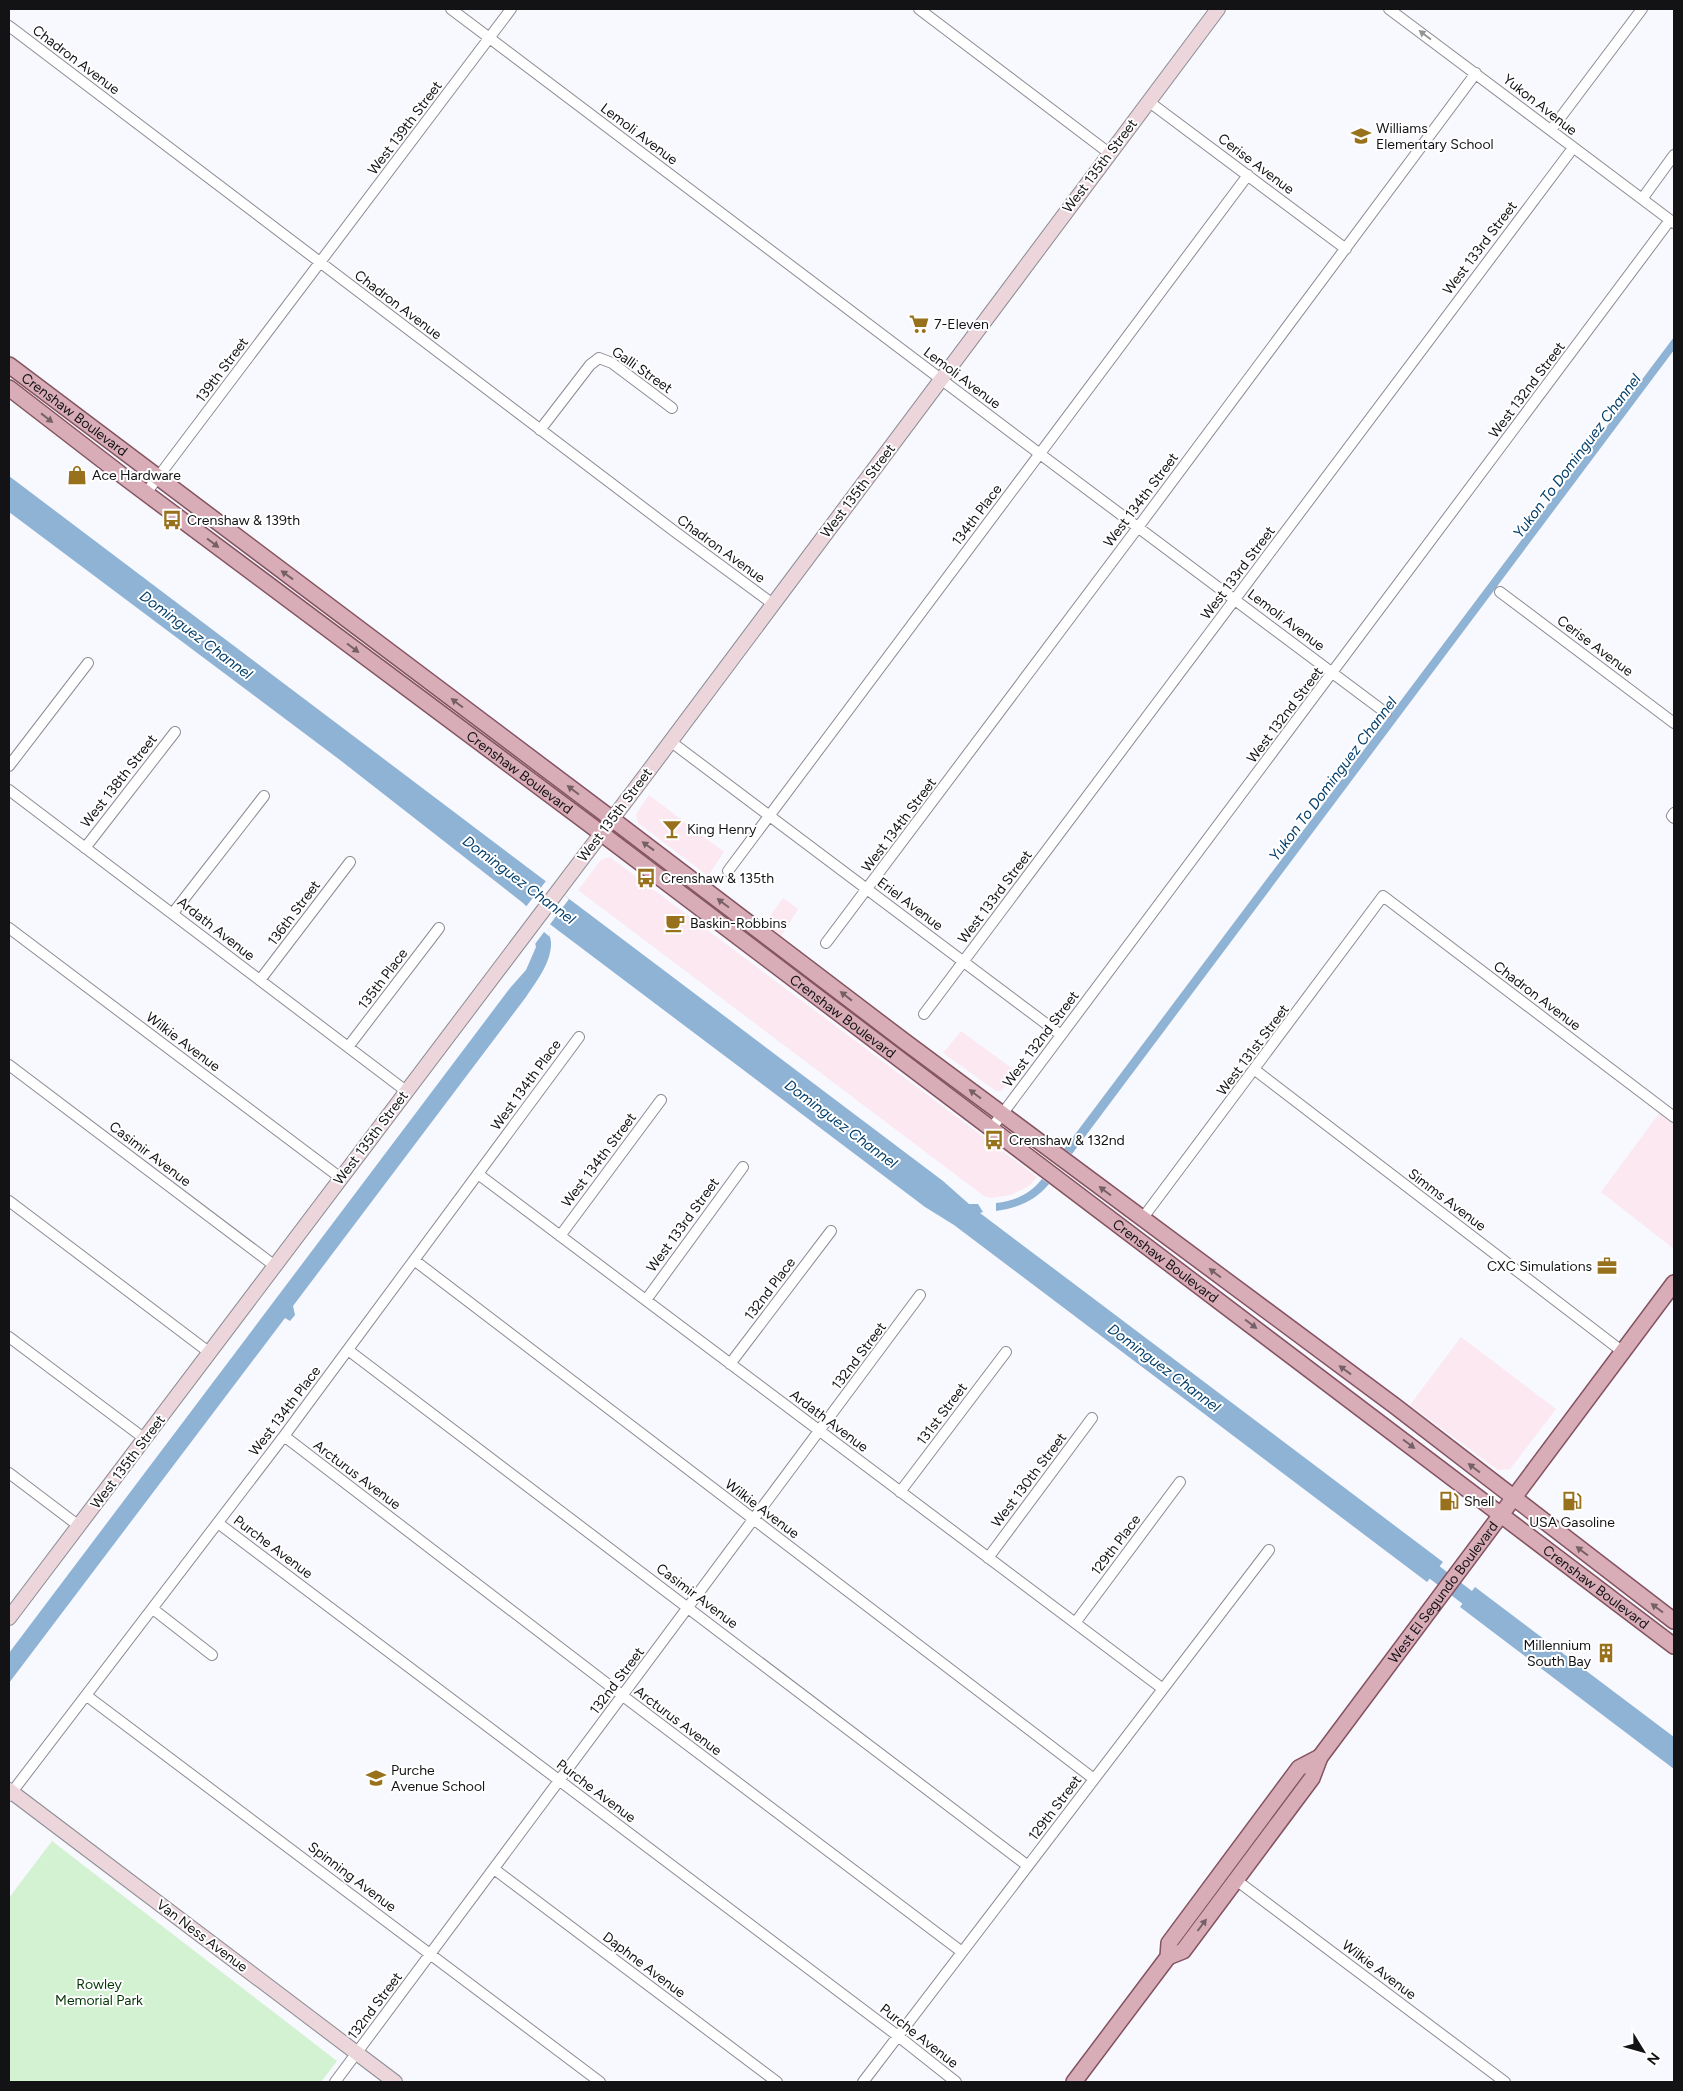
<svg xmlns="http://www.w3.org/2000/svg" width="1683" height="2091" font-family="Figtree,sans-serif">
  <style>
    .commercial { fill: #fce8f0 }
    .green { fill: #d2f2d1 }
    .water { fill: #8fb3d5 }
    .pier { fill: #f8f8ff }
    .lines { fill: none; stroke-linecap: round; stroke-linejoin: round }
    .river { stroke: #8fb3d5; stroke-width: 16 }
    .street-casing { stroke: #8b8b93; stroke-width: 12 }
    .secondary-casing { stroke: #8b8b93; stroke-width: 16 }
    .primary-casing { stroke: #835360; stroke-width: 18 }
    .street { stroke: #fff; stroke-width: 10 }
    .secondary { stroke: #ecd6db; stroke-width: 14 }
    .primary { stroke: #d9adb8; stroke-width: 15 }
    .oneway { fill: #959596 }
    .oneway2 { fill: #766067 }
    .labels { text-anchor: middle; dominant-baseline: central; stroke-width: 4; stroke-linejoin: round; paint-order: stroke }
    .street-label { font-size: 14px; fill: #131316; stroke: #fff }
    .poi-label { font-size: 14px; fill: #131316; stroke: #fff; text-anchor: start }
    .park-label { font-size: 14px; fill: #023705; stroke: #fff }
    .water-label { font-size: 15px; font-style: italic; fill: #043f6b; stroke: #fff }
  </style>
  <rect width="100%" height="100%" fill="#f8f8ff"/>
  <path class="commercial" d="M649,795L724,852L708,876L638,823L636,814Z
    M610,857L1037,1177L1029,1186L1011,1195L991,1198L984,1196L578,890L601,860Z
    M783,898L798,909L777,943L760,930Z
    M961,1031L1017,1072L1001,1091H996L943,1053Z
    M1663,1108L1674,1117V1249L1601,1192Z
    M1461,1337L1556,1409L1510,1469L1498,1470L1410,1405Z"/>
  <path class="green" d="M52,1841L337,2061L321,2082H9V1898Z"/>
  <path class="water" d="M1674,337V350L1072,1154L1064,1149Z
    M9,476L943,1181L969,1204H978L983,1212L980,1213L1443,1562L1427,1582L954,1225L925,1207L547,922C548,929 550,936 551,942C552,962 536,982 526,997L293,1306L295,1315L290,1321L285,1318L9,1683V1653L510,988L526,970L536,947L527,911L528,908L523,903L340,760L9,512Z
    M1042,1179L1049,1184C1035,1201 1017,1208 996,1211V1203C1015,1201 1030,1194 1042,1179Z
    M1475,1587L1674,1737V1769L1460,1607Z"/>
  <path class="pier" d="M546,881L569,899L548,927L550,937L544,932L535,944L525,908Z"/>
  <g class="lines">
    <path class="river" d="M1417,1559L1485,1611"/>
    <defs>
      <path id="street" d="M451,9L1040,454L1386,713
        M919,9L1109,153
        M1389,9L1674,223
        M9,26L674,531L773,604
        M1148,101L1346,249
        M1551,130L1642,9
        M1642,199L1674,155
        M540,430L590,365L599,358L612,363L672,408
        M146,493L511,9
        M1500,592L1674,723
        M670,741L1061,1035
        M9,766L88,663
        M9,790L406,1091
        M1674,813L1672,816L1674,818
        M85,848L175,732
        M728,871L1248,175
        M173,913L264,796
        M9,928L342,1179
        M826,943L1139,526L1476,73
        M260,980L350,862
        M924,1014L1573,148
        M348,1047L439,928
        M9,1065L275,1266
        M1255,1070L1623,1352
        M991,1129L1670,220
        M478,1174L1163,1689
        M9,1201L210,1353
        M1142,1219L1383,896L1674,1117
        M560,1236L661,1100
        M414,1260L1094,1779
        M646,1300L743,1167
        M9,1337L145,1439
        M348,1350L1028,1866
        M730,1364L831,1231
        M284,1436L623,1696L962,1952
        M9,1473L79,1526
        M900,1492L1006,1352
        M218,1523L898,2036L956,2082
        M988,1558L1092,1418
        M153,1609L212,1655
        M1075,1623L1180,1482
        M87,1696L600,2082
        M9,1796L284,1436L579,1037
        M494,1869L777,2082
        M1236,1880L1505,2082
        M335,2082L920,1295
        M863,2082L1269,1550"/>
      <path id="secondary" d="M9,1618L647,773L1218,9
        M9,1790L395,2082"/>
      <g id="primary">
        <path id="s1" d="M9,365L612,819L904,1041L1395,1406L1674,1621"/>
        <path id="s2" d="M9,388L123,476L601,833L1674,1646"/>
        <path id="s3" d="M1168,1957L1183,1951L1312,1778L1320,1757L1674,1283"/>
        <path d="M1074,2082L1168,1957L1169,1943L1299,1768L1320,1757"/>
      </g>
    </defs>
    <use href="#street" class="street-casing"/>
    <use href="#secondary" class="secondary-casing"/>
    <use href="#primary" class="primary-casing"/>
    <use href="#street" class="street"/>
    <use href="#secondary" class="secondary"/>
    <use href="#primary" class="primary"/>
  </g>
  <defs><path id="oneway-solid" d="M-6-.8H1V-3.2L6.5 0L1 3.2V.8H-6Z" transform="scale(1.25)"/></defs>
  <use class="oneway" href="#oneway-solid" transform="translate(1425 35) rotate(-143)"/>
  <g class="oneway2">
    <use href="#oneway-solid" transform="translate(47 418) rotate(38)"/>
    <use href="#oneway-solid" transform="translate(213 543) rotate(37)"/>
    <use href="#oneway-solid" transform="translate(287 575) rotate(-144)"/>
    <use href="#oneway-solid" transform="translate(353 648) rotate(37)"/>
    <use href="#oneway-solid" transform="translate(457 703) rotate(-143)"/>
    <use href="#oneway-solid" transform="translate(573 790) rotate(-143)"/>
    <use href="#oneway-solid" transform="translate(648 846) rotate(-144)"/>
    <use href="#oneway-solid" transform="translate(723 903) rotate(-143)"/>
    <use href="#oneway-solid" transform="translate(846 996) rotate(-142)"/>
    <use href="#oneway-solid" transform="translate(975 1094) rotate(-143)"/>
    <use href="#oneway-solid" transform="translate(1105 1191) rotate(-143)"/>
    <use href="#oneway-solid" transform="translate(1215 1273) rotate(-143)"/>
    <use href="#oneway-solid" transform="translate(1251 1324) rotate(37)"/>
    <use href="#oneway-solid" transform="translate(1345 1370) rotate(-144)"/>
    <use href="#oneway-solid" transform="translate(1409 1444) rotate(37)"/>
    <use href="#oneway-solid" transform="translate(1474 1468) rotate(-143)"/>
    <use href="#oneway-solid" transform="translate(1582 1551) rotate(-143)"/>
    <use href="#oneway-solid" transform="translate(1657 1608) rotate(-143)"/>
    <use href="#oneway-solid" transform="translate(1202 1925) rotate(-53)"/>
  </g>
  <defs>
    <symbol id="school-bare" viewBox="-9 -9 18 18"><path d="M0-5L7-2L0 1L-7-2ZM-4 1L0 2.5L4 1V4Q0 6-4 4Z" fill="#98711c" stroke="#fff" stroke-width="2.5" paint-order="stroke"/></symbol>
    <symbol id="supermarket-bare" viewBox="-9 -9 18 18"><path d="M-6-5.5h2.5l.6 2H6L4.5 2H-2.5L-4.4-4H-6ZM-1.5 3.2a1.3 1.3 0 1 0 .1 0ZM3 3.2a1.3 1.3 0 1 0 .1 0Z" fill="#98711c" stroke="#fff" stroke-width="2.5" paint-order="stroke"/></symbol>
    <symbol id="shop-bare" viewBox="-9 -9 18 18"><path d="M-5-2.5h2.3a2.7 3.5 0 0 1 5.4 0H5L5.5 6h-11ZM-1.5-2.5h3a1.5 2.3 0 0 0-3 0Z" fill="#98711c" stroke="#fff" stroke-width="2.5" paint-order="stroke"/></symbol>
    <symbol id="bus-bare" viewBox="-9 -9 18 18"><path d="M-5-6H5V4H4V6H2V4H-2V6H-4V4H-5ZM-3.5-4V0h7V-4ZM-3.5 1.2v1.5H-2V1.2ZM2 1.2v1.5H3.5V1.2Z" fill="#98711c" stroke="#fff" stroke-width="2.5" paint-order="stroke"/></symbol>
    <symbol id="bar-bare" viewBox="-9 -9 18 18"><path d="M-6-5H6L.8 .8V4.5H3.5V6h-7V4.5H-.8V.8Z" fill="#98711c" stroke="#fff" stroke-width="2.5" paint-order="stroke"/></symbol>
    <symbol id="cafe-bare" viewBox="-9 -9 18 18"><path d="M-5.5-4.5H6V0H3Q3 3.5 0 3.5H-2.5Q-5.5 3.5-5.5 0ZM3-3.2v2h1.7v-2ZM-6 4.5H4V6H-6Z" fill="#98711c" stroke="#fff" stroke-width="2.5" paint-order="stroke"/></symbol>
    <symbol id="office-bare" viewBox="-9 -9 18 18"><path d="M-6-3h4V-5.5h4V-3h4V5H-6ZM-1-4.5V-3h2v-1.5ZM-6 0V1H6V0Z" fill="#98711c" stroke="#fff" stroke-width="2.5" paint-order="stroke"/></symbol>
    <symbol id="fuel-bare" viewBox="-9 -9 18 18"><path d="M-5.5-6h7V0h2V4h1.3V-2.5L3-4.5l.8-.8L6-3V5H2.5V1h-1V6h-7ZM-4.2-4.7v3.2H.2V-4.7Z" fill="#98711c" stroke="#fff" stroke-width="2.5" paint-order="stroke"/></symbol>
    <symbol id="building-bare" viewBox="-9 -9 18 18"><path d="M-4-6H4V6H1V3H-1V6H-4ZM-2.5-4.3h1.7v1.8h-1.7ZM.8-4.3h1.7v1.8H.8ZM-2.5-1h1.7V.8h-1.7ZM.8-1h1.7V.8H.8Z" fill="#98711c" stroke="#fff" stroke-width="2.5" paint-order="stroke"/></symbol>
  </defs>
  <g fill-rule="evenodd">
    <use href="#school-bare" x="1347" y="122" width="28" height="28"/>
    <use href="#supermarket-bare" x="905" y="310" width="28" height="28"/>
    <use href="#shop-bare" x="63" y="461" width="28" height="28"/>
    <use href="#bus-bare" x="158" y="506" width="28" height="28"/>
    <use href="#bar-bare" x="658" y="815" width="28" height="28"/>
    <use href="#bus-bare" x="632" y="864" width="28" height="28"/>
    <use href="#cafe-bare" x="661" y="909" width="28" height="28"/>
    <use href="#bus-bare" x="980" y="1126" width="28" height="28"/>
    <use href="#office-bare" x="1593" y="1252" width="28" height="28"/>
    <use href="#fuel-bare" x="1435" y="1487" width="28" height="28"/>
    <use href="#fuel-bare" x="1558" y="1487" width="28" height="28"/>
    <use href="#building-bare" x="1592" y="1639" width="28" height="28"/>
    <use href="#school-bare" x="362" y="1764" width="28" height="28"/>
  </g>
  <g class="labels">
    <g class="street-label">
      <text transform="translate(76 60) rotate(37)">Chadron Avenue</text>
      <text transform="translate(1540 105) rotate(38)">Yukon Avenue</text>
      <text transform="translate(405 128) rotate(-53)">West 139th Street</text>
      <text transform="translate(639 134) rotate(37)">Lemoli Avenue</text>
      <text transform="translate(1256 164) rotate(37)">Cerise Avenue</text>
      <text transform="translate(1100 166) rotate(-53)">West 135th Street</text>
      <text transform="translate(1480 248) rotate(-53)">West 133rd Street</text>
      <text transform="translate(398 305) rotate(37)">Chadron Avenue</text>
      <text transform="translate(222 370) rotate(-53)">139th Street</text>
      <text transform="translate(642 370) rotate(35)">Galli Street</text>
      <text transform="translate(962 378) rotate(37)">Lemoli Avenue</text>
      <text transform="translate(1527 390) rotate(-53)">West 132nd Street</text>
      <text stroke="none"><textPath href="#s1" startOffset="82">Crenshaw Boulevard</textPath></text>
      <text transform="translate(858 491) rotate(-53)">West 135th Street</text>
      <text transform="translate(1141 500) rotate(-53)">West 134th Street</text>
      <text transform="translate(977 515) rotate(-53)">134th Place</text>
      <text transform="translate(721 549) rotate(36)">Chadron Avenue</text>
      <text transform="translate(1238 573) rotate(-53)">West 133rd Street</text>
      <text transform="translate(1286 620) rotate(37)">Lemoli Avenue</text>
      <text transform="translate(1595 646) rotate(37)">Cerise Avenue</text>
      <text transform="translate(1285 715) rotate(-53)">West 132nd Street</text>
      <text stroke="none"><textPath href="#s2" startOffset="639">Crenshaw Boulevard</textPath></text>
      <text transform="translate(119 781) rotate(-52)">West 138th Street</text>
      <text transform="translate(615 815) rotate(-53)">West 135th Street</text>
      <text transform="translate(899 825) rotate(-53)">West 134th Street</text>
      <text transform="translate(995 897) rotate(-53)">West 133rd Street</text>
      <text transform="translate(910 904) rotate(37)">Eriel Avenue</text>
      <text transform="translate(294 913) rotate(-53)">136th Street</text>
      <text transform="translate(216 929) rotate(38)">Ardath Avenue</text>
      <text transform="translate(383 979) rotate(-53)">135th Place</text>
      <text transform="translate(1537 996) rotate(37)">Chadron Avenue</text>
      <text stroke="none"><textPath href="#s2" startOffset="1044">Crenshaw Boulevard</textPath></text>
      <text transform="translate(1041 1039) rotate(-53)">West 132nd Street</text>
      <text transform="translate(183 1042) rotate(37)">Wilkie Avenue</text>
      <text transform="translate(1253 1050) rotate(-53)">West 131st Street</text>
      <text transform="translate(526 1085) rotate(-54)">West 134th Place</text>
      <text transform="translate(371 1138) rotate(-53)">West 135th Street</text>
      <text transform="translate(150 1154) rotate(37)">Casimir Avenue</text>
      <text transform="translate(599 1160) rotate(-53)">West 134th Street</text>
      <text transform="translate(1447 1200) rotate(37)">Simms Avenue</text>
      <text transform="translate(683 1225) rotate(-54)">West 133rd Street</text>
      <text stroke="none"><textPath href="#s2" startOffset="1449">Crenshaw Boulevard</textPath></text>
      <text transform="translate(770 1289) rotate(-53)">132nd Place</text>
      <text transform="translate(859 1356) rotate(-53)">132nd Street</text>
      <text transform="translate(285 1411) rotate(-53)">West 134th Place</text>
      <text transform="translate(942 1414) rotate(-53)">131st Street</text>
      <text transform="translate(829 1421) rotate(37)">Ardath Avenue</text>
      <text transform="translate(128 1462) rotate(-53)">West 135th Street</text>
      <text transform="translate(357 1475) rotate(37)">Arcturus Avenue</text>
      <text transform="translate(1029 1480) rotate(-53)">West 130th Street</text>
      <text transform="translate(762 1509) rotate(37)">Wilkie Avenue</text>
      <text transform="translate(1116 1545) rotate(-53)">129th Place</text>
      <text transform="translate(273 1547) rotate(37)">Purche Avenue</text>
      <text stroke="none"><textPath href="#s2" startOffset="1989">Crenshaw Boulevard</textPath></text>
      <text stroke="none"><textPath href="#s3" startOffset="460">West El Segundo Boulevard</textPath></text>
      <text transform="translate(697 1596) rotate(37)">Casimir Avenue</text>
      <text transform="translate(617 1681) rotate(-53)">132nd Street</text>
      <text transform="translate(678 1721) rotate(37)">Arcturus Avenue</text>
      <text transform="translate(596 1791) rotate(37)">Purche Avenue</text>
      <text transform="translate(1055 1808) rotate(-53)">129th Street</text>
      <text transform="translate(352 1877) rotate(37)">Spinning Avenue</text>
      <text transform="translate(202 1936) rotate(37)">Van Ness Avenue</text>
      <text transform="translate(644 1965) rotate(37)">Daphne Avenue</text>
      <text transform="translate(1379 1970) rotate(37)">Wilkie Avenue</text>
      <text transform="translate(375 2006) rotate(-53)">132nd Street</text>
      <text transform="translate(919 2036) rotate(38)">Purche Avenue</text>
    </g>
    <g class="poi-label">
      <text x="1376" y="128">Williams<tspan x="1376" dy="16">Elementary School</tspan></text>
      <text x="934" y="324">7-Eleven</text>
      <text x="92" y="475">Ace Hardware</text>
      <text x="187" y="520">Crenshaw &amp; 139th</text>
      <text x="687" y="829">King Henry</text>
      <text x="661" y="878">Crenshaw &amp; 135th</text>
      <text x="690" y="923">Baskin-Robbins</text>
      <text x="1009" y="1140">Crenshaw &amp; 132nd</text>
      <text x="1592" y="1266" text-anchor="end">CXC Simulations</text>
      <text x="1464" y="1501">Shell</text>
      <text x="1572" y="1522" text-anchor="middle">USA Gasoline</text>
      <text x="1591" y="1645" text-anchor="end">Millennium<tspan x="1591" dy="16">South Bay</tspan></text>
      <text x="391" y="1770">Purche<tspan x="391" dy="16">Avenue School</tspan></text>
    </g>
    <g class="park-label">
      <text x="99" y="1984">Rowley<tspan x="99" dy="16">Memorial Park</tspan></text>
    </g>
    <g class="water-label">
      <text transform="translate(1577 456) rotate(-53)">Yukon To Dominguez Channel</text>
      <text transform="translate(196 635) rotate(37)">Dominguez Channel</text>
      <text transform="translate(1333 779) rotate(-53)">Yukon To Dominguez Channel</text>
      <text transform="translate(519 880) rotate(37)">Dominguez Channel</text>
      <text transform="translate(841 1124) rotate(37)">Dominguez Channel</text>
      <text transform="translate(1164 1368) rotate(37)">Dominguez Channel</text>
    </g>
  </g>
  <rect width="1683" height="2091" fill="none" stroke="#131316" stroke-width="20"/>
  <g transform="translate(1643 2051) rotate(127)" stroke="#ffffff" stroke-width="4" paint-order="stroke">
  <path d="M0-4L9 19L0 12L-9 19Z" fill="#131316"/>
  <text y="-8" font-size="14" font-weight="bold" text-anchor="middle" fill="#131316">N</text>
  </g>
</svg>
